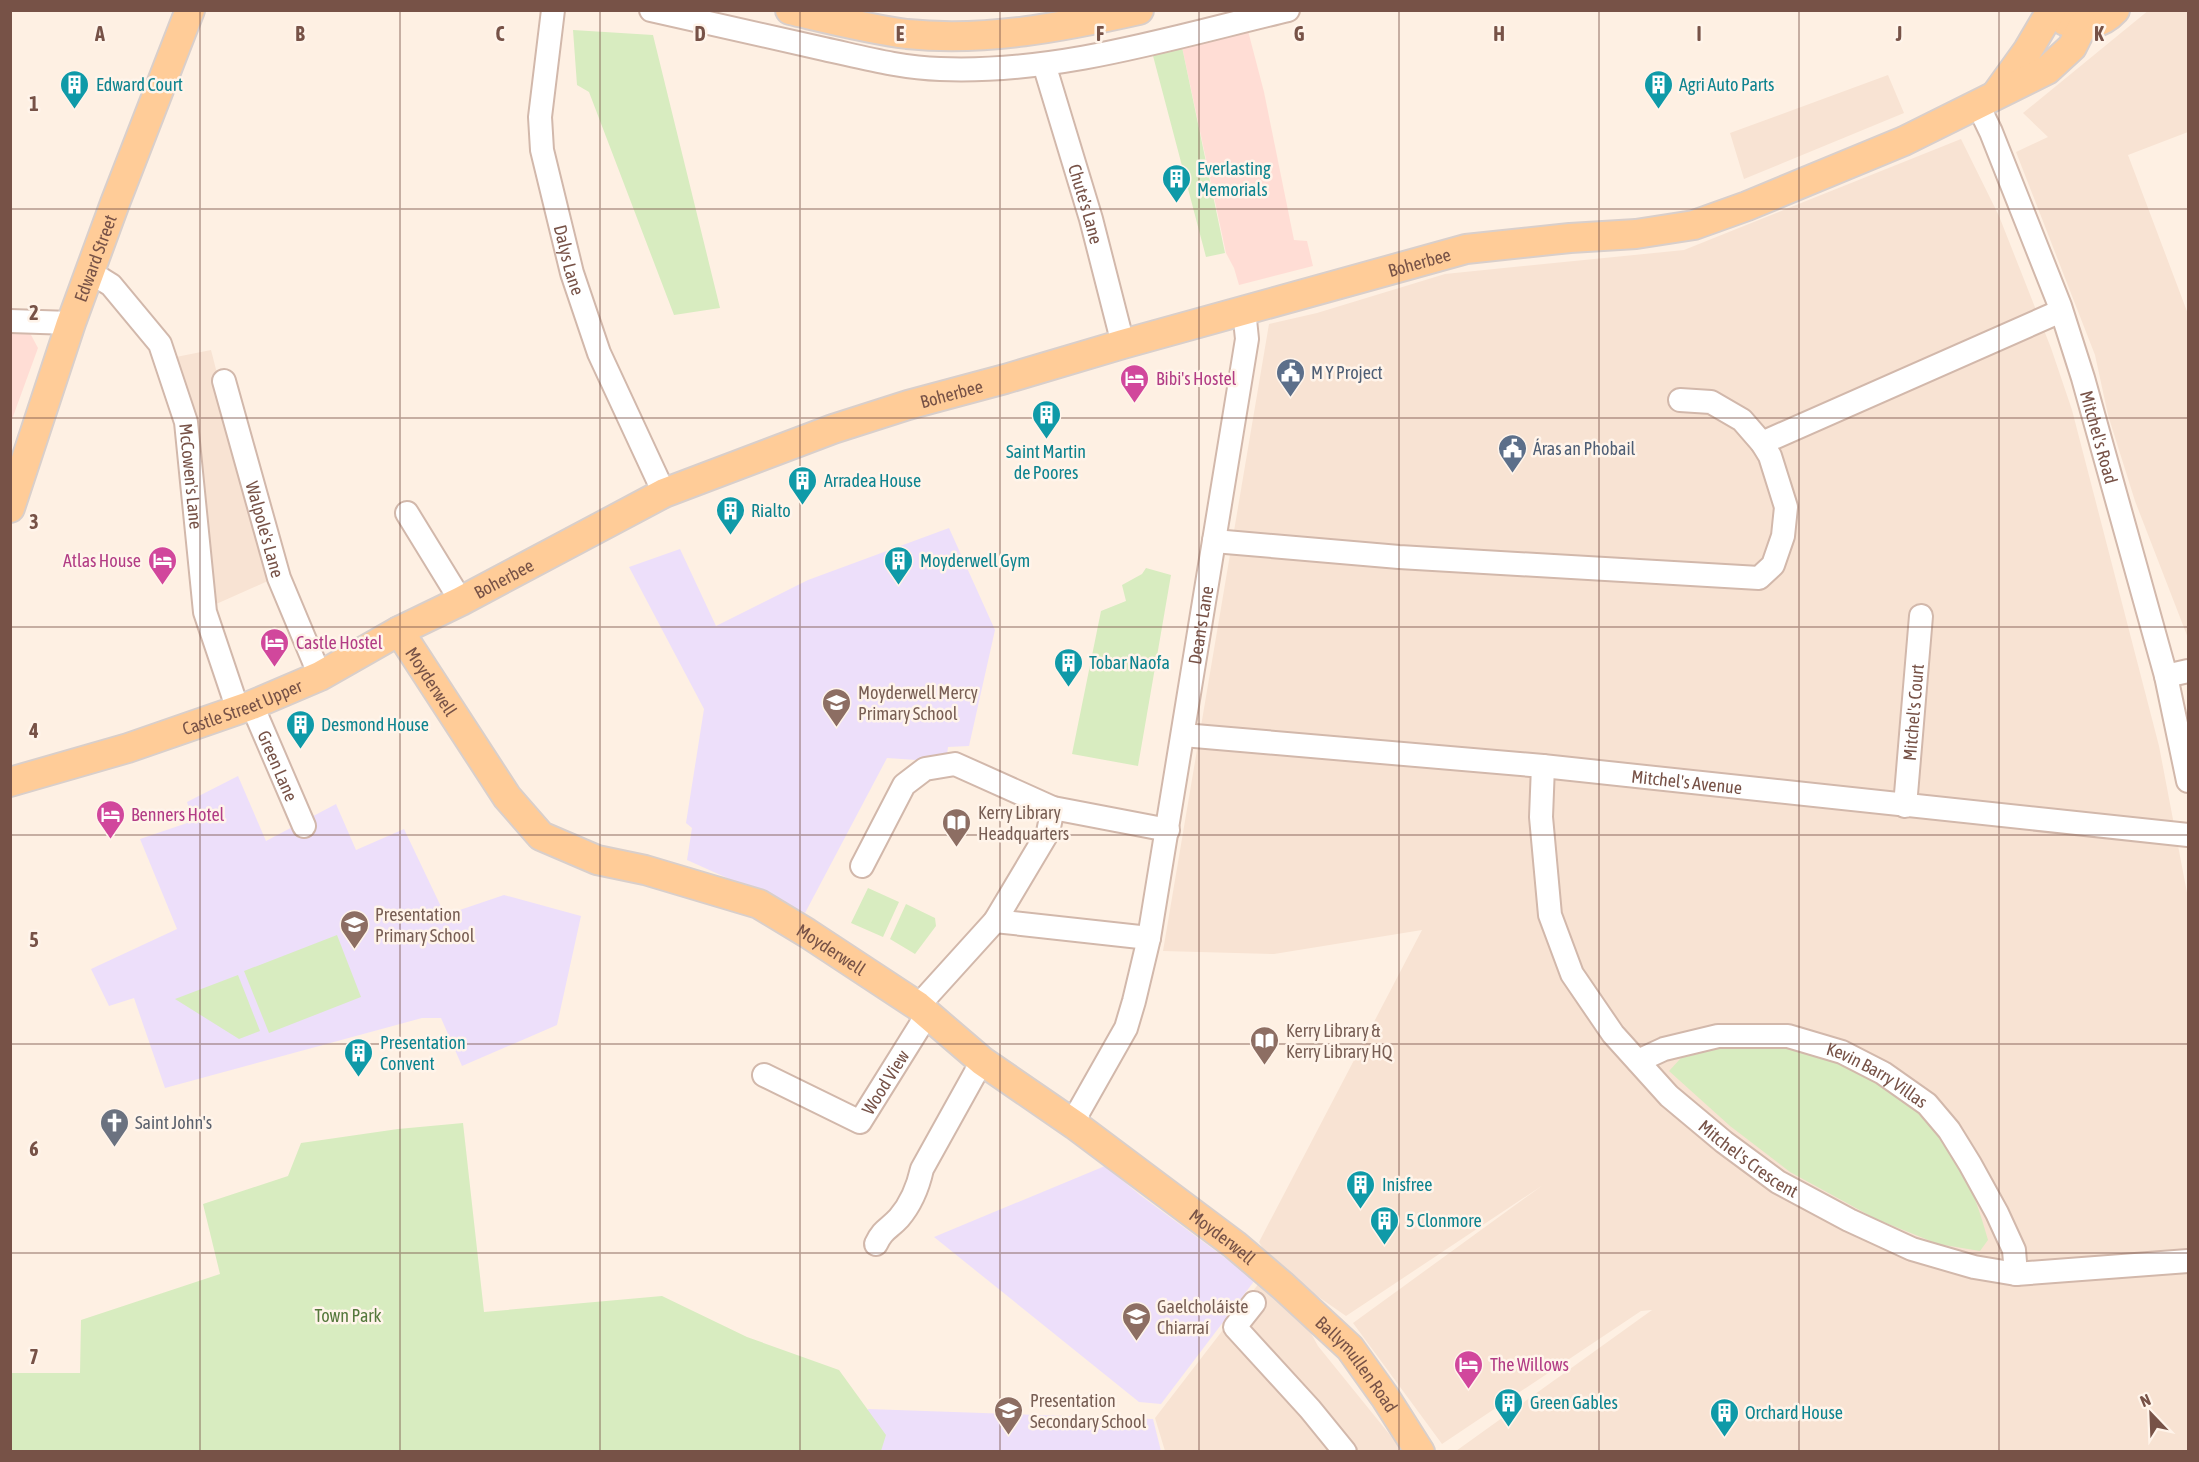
<svg xmlns="http://www.w3.org/2000/svg" width="2199" height="1462" font-family="'Asap Condensed',sans-serif">
  <style>
    .residential { fill: #f8e3d3 }
    .commercial { fill: #ffddd5 }
    .education { fill: #eddffa }
    .green { fill: #d8ecc0 }
    .lines { fill: none; stroke-linecap: round; stroke-linejoin: round }
    .minor-casing { stroke: #d2b8ab; stroke-width: 26 }
    .major-casing { stroke: #d9cfcb; stroke-width: 32 }
    .minor { stroke: #fff; stroke-width: 22 }
    .major { stroke: #ffcc98; stroke-width: 28 }
    .grid { fill: none; stroke: #775247; stroke-width: 1.5; stroke-opacity: 0.55 }
    .labels { text-anchor: middle; dominant-baseline: central; stroke-width: 5; stroke-linejoin: round; paint-order: stroke }
    .culture-label { font-size: 18px; fill: #0d838f; stroke: #fff4ea; text-anchor: start }
    .street-label { font-size: 18px; fill: #775247; stroke: #fff4ea }
    .service-label { font-size: 18px; fill: #4e5e75; stroke: #fff4ea; text-anchor: start }
    .hotel-label { font-size: 18px; fill: #b23c85; stroke: #fff4ea; text-anchor: start }
    .education-label { font-size: 18px; fill: #785e54; stroke: #fff4ea; text-anchor: start }
    .worship-label { font-size: 18px; fill: #5b616d; stroke: #fff4ea; text-anchor: start }
    .park-label { font-size: 18px; fill: #55783c; stroke: #fff4ea }
    .grid-label { font-size: 20px; text-anchor: middle; font-weight: bold; fill: #775247; stroke: #fff4ea; stroke-width: 5; stroke-linejoin: round; paint-order: stroke }
  </style>
  <rect width="100%" height="100%" fill="#fef0e3"/>
  <path class="residential" d="M2149,10L2188,11V132L2128,155L2188,314V638L2135,501L2108,415L2095,355L2016,152L2048,137L2023,113Z
    M1888,75L1904,113L1744,179L1730,133Z
    M1961,139L1999,216L2051,348L2072,410L2159,746L2188,898V1451H1456L1652,1310L1641,1311L1442,1444L1353,1323L1543,1185L1346,1316L1274,1266L1318,1346L1403,1451H1165L1155,1418L1273,1265L1259,1242L1422,930L1274,954L1163,951L1269,324L1317,313L1445,274L1684,250Z
    M211,350L270,580L214,605L176,357Z"/>
  <path class="commercial" d="M1247,27L1264,92L1294,240L1307,241L1313,266L1239,285L1234,268L1226,253L1182,47Z
    M11,333H30L38,348L11,422Z"/>
  <path class="education" d="M949,528L995,630L969,746L948,747L946,762L887,758L805,913L687,860L692,828L686,823L704,709L629,567L680,549L716,626L808,580Z
    M238,776L266,841L336,804L356,850L404,829L445,915L504,895L581,916L557,1025L462,1066L441,1018H422L165,1088L134,998L109,1006L91,969L177,929L140,839L193,821L187,802Z
    M1105,1166L1140,1195L1255,1280L1161,1404L1139,1402L934,1237Z
    M868,1409L1153,1419L1161,1451L858,1452Z"/>
  <path class="green" d="M573,30L653,35L720,308L674,315L589,92L577,85Z
    M1182,47L1225,253L1206,257L1152,52Z
    M1146,568L1171,575L1138,766L1072,754L1101,611L1126,601L1122,585L1142,574Z
    M868,888L899,902L883,937L851,923Z
    M906,904L935,918L936,926L915,954L890,939Z
    M337,935L361,997L269,1033L244,971Z
    M238,975L260,1031L239,1039L175,999Z
    M1730,1046C1760,1046 1792,1046 1821,1055C1876,1071 1933,1116 1960,1167C1973,1190 1981,1215 1988,1240L1980,1251L1938,1244L1876,1219L1790,1172L1730,1126L1669,1071L1681,1058Z
    M463,1123L484,1312L662,1296L747,1337L839,1370L886,1435L881,1451H11V1373H80L81,1320L220,1274L203,1204L288,1176L301,1143L398,1129Z"/>
  <g class="lines">
    <defs>
      <g id="minor">
        <path id="s1" d="M553,10L540,117L542,150L572,273L599,353L664,493"/>
        <path d="M651,10C708,23 766,36 824,49C861,57 901,68 940,69C1058,74 1174,37 1288,10"/>
        <path id="s2" d="M1044,64L1091,219L1123,344"/>
        <path id="s3" d="M1978,105L1991,132L2060,306L2083,378L2166,676L2188,781"/>
        <path id="s4" d="M90,272L111,285L160,344L186,422L205,612L238,710"/>
        <path d="M10,321L71,323"/>
        <path id="s5" d="M224,381L279,578L320,676"/>
        <path d="M1762,443L2061,311"/>
        <path d="M407,513L461,601"/>
        <path d="M1214,541L1399,557L1759,578L1773,565L1783,536L1786,507L1770,456L1762,443L1742,420L1711,402L1680,400"/>
        <path d="M2166,676L2188,671"/>
        <path id="s6" d="M252,705L304,826"/>
        <path id="s7" d="M1183,735L1543,766L2188,835"/>
        <path id="s8" d="M1543,766L1541,817L1550,915L1572,974L1613,1034L1669,1096L1724,1142L1778,1182L1849,1220L1912,1249L1974,1267L2016,1274L2188,1261"/>
        <path id="s9" d="M1905,806L1921,616"/>
        <path d="M862,866L904,785L925,769L955,764L1053,808L1168,830"/>
        <path d="M995,921L1149,938"/>
        <path d="M918,1006L995,921L1048,832L1053,808"/>
        <path id="s10" d="M1638,1061L1664,1049L1718,1036H1788L1842,1052L1883,1073L1927,1104L1949,1130L1970,1164L1997,1213L2014,1250L2016,1274"/>
        <path id="s11" d="M764,1075L860,1122L928,1013"/>
        <path id="s12" d="M1075,1125L1079,1111L1126,1028L1134,1001L1149,938L1247,339L1244,310"/>
        <path d="M876,1244C883,1229 889,1229 899,1218C911,1204 918,1187 922,1169L982,1061"/>
        <path d="M1254,1303L1235,1327L1310,1409L1345,1452"/>
      </g>
      <g id="major">
        <path d="M790,10C829,19 868,29 907,34C986,42 1063,27 1139,10"/>
        <path d="M2065,21C2083,28 2101,25 2115,10"/>
        <path d="M1997,93L2028,50L2051,11"/>
        <path id="s13" d="M10,508L71,323L115,203L190,10"/>
        <path id="s14" d="M399,631L507,797L541,836L597,860L645,870L759,904L807,933L918,1006L982,1061L1075,1125L1235,1245L1283,1286L1350,1348L1385,1397L1420,1452"/>
        <path id="s15" d="M10,782L128,748L252,705L320,676L399,631L461,601L664,493L833,429L908,405L1005,379L1123,344L1466,249L1570,238L1636,234L1694,225L1747,206L1904,141L2047,70L2072,47L2083,25"/>
      </g>
    </defs>
    <use href="#minor" class="minor-casing"/>
    <use href="#major" class="major-casing"/>
    <use href="#minor" class="minor"/>
    <use href="#major" class="major"/>
  </g>
  <path class="grid" d="M200,10V1452M400,10V1452M600,10V1452M800,10V1452M1000,10V1452M1199,10V1452M1399,10V1452M1599,10V1452M1799,10V1452M1999,10V1452M10,209H2188M10,418H2188M10,627H2188M10,835H2188M10,1044H2188M10,1253H2188"/>
  <defs>
    <symbol id="building-pin" viewBox="-11 -11 22 30"><path d="M0 17L-7.5 6A9.5 9.5 0 1 1 7.5 6Z" fill="#0f9aa8" stroke="#fff4ea"/><path d="M-4-6H4V6H1V3H-1V6H-4ZM-2.5-4.3h1.7v1.8h-1.7ZM.8-4.3h1.7v1.8H.8ZM-2.5-1h1.7V.8h-1.7ZM.8-1h1.7V.8H.8Z" fill="#fff"/></symbol>
    <symbol id="civic-pin" viewBox="-11 -11 22 30"><path d="M0 17L-7.5 6A9.5 9.5 0 1 1 7.5 6Z" fill="#5c6f8a" stroke="#fff4ea"/><path d="M-.6-6.5H3V-4.5H.6V-3L4-1V1h2V6H-6V1h2V-1L-.6-3ZM-1.2 2.5V6h2.4V2.5Z" fill="#fff"/></symbol>
    <symbol id="hotel-pin" viewBox="-11 -11 22 30"><path d="M0 17L-7.5 6A9.5 9.5 0 1 1 7.5 6Z" fill="#d1479c" stroke="#fff4ea"/><path d="M-6-4.5h1.5V1H6V5H4.5V3h-9V5H-6ZM-4 0a1.8 1.8 0 1 1 3.6 0ZM.5 0V-2.5h3Q6-2.5 6 0Z" fill="#fff"/></symbol>
    <symbol id="school-pin" viewBox="-11 -11 22 30"><path d="M0 17L-7.5 6A9.5 9.5 0 1 1 7.5 6Z" fill="#8d6e63" stroke="#fff4ea"/><path d="M0-5L7-2L0 1L-7-2ZM-4 1L0 2.5L4 1V4Q0 6-4 4Z" fill="#fff"/></symbol>
    <symbol id="library-pin" viewBox="-11 -11 22 30"><path d="M0 17L-7.5 6A9.5 9.5 0 1 1 7.5 6Z" fill="#8d6e63" stroke="#fff4ea"/><path d="M-6-4Q-3-5.5-.7-3.5V5Q-3 3-6 4ZM6-4Q3-5.5 .7-3.5V5Q3 3 6 4Z" fill="#fff"/></symbol>
    <symbol id="church-pin" viewBox="-11 -11 22 30"><path d="M0 17L-7.5 6A9.5 9.5 0 1 1 7.5 6Z" fill="#6b7280" stroke="#fff4ea"/><path d="M-1.2-6h2.4v3.5h3.3v2.4h-3.3V6h-2.4V-.1h-3.3v-2.4h3.3Z" fill="#fff"/></symbol>
  </defs>
  <g fill-rule="evenodd">
    <use href="#building-pin" x="58" y="68" width="33" height="45"/>
    <use href="#building-pin" x="1642" y="68" width="33" height="45"/>
    <use href="#building-pin" x="1160" y="162" width="33" height="45"/>
    <use href="#civic-pin" x="1274" y="356" width="33" height="45"/>
    <use href="#hotel-pin" x="1118" y="362" width="33" height="45"/>
    <use href="#building-pin" x="1030" y="398" width="33" height="45"/>
    <use href="#civic-pin" x="1496" y="432" width="33" height="45"/>
    <use href="#building-pin" x="786" y="464" width="33" height="45"/>
    <use href="#building-pin" x="714" y="494" width="33" height="45"/>
    <use href="#hotel-pin" x="146" y="544" width="33" height="45"/>
    <use href="#building-pin" x="882" y="544" width="33" height="45"/>
    <use href="#hotel-pin" x="258" y="626" width="33" height="45"/>
    <use href="#building-pin" x="1052" y="646" width="33" height="45"/>
    <use href="#school-pin" x="820" y="686" width="33" height="45"/>
    <use href="#building-pin" x="284" y="708" width="33" height="45"/>
    <use href="#hotel-pin" x="94" y="798" width="33" height="45"/>
    <use href="#library-pin" x="940" y="806" width="33" height="45"/>
    <use href="#school-pin" x="338" y="908" width="33" height="45"/>
    <use href="#library-pin" x="1248" y="1024" width="33" height="45"/>
    <use href="#building-pin" x="342" y="1036" width="33" height="45"/>
    <use href="#church-pin" x="98" y="1106" width="33" height="45"/>
    <use href="#building-pin" x="1344" y="1168" width="33" height="45"/>
    <use href="#building-pin" x="1368" y="1204" width="33" height="45"/>
    <use href="#school-pin" x="1120" y="1300" width="33" height="45"/>
    <use href="#hotel-pin" x="1452" y="1348" width="33" height="45"/>
    <use href="#building-pin" x="1492" y="1386" width="33" height="45"/>
    <use href="#school-pin" x="992" y="1394" width="33" height="45"/>
    <use href="#building-pin" x="1708" y="1396" width="33" height="45"/>
  </g>
  <g class="labels">
    <g class="culture-label">
      <text x="96" y="84">Edward Court</text>
      <text x="1679" y="84">Agri Auto Parts</text>
      <text x="1197" y="168">Everlasting<tspan x="1197" dy="21">Memorials</tspan></text>
      <text x="1046" y="451" text-anchor="middle">Saint Martin<tspan x="1046" dy="21">de Poores</tspan></text>
      <text x="824" y="480">Arradea House</text>
      <text x="751" y="510">Rialto</text>
      <text x="920" y="560">Moyderwell Gym</text>
      <text x="1089" y="662">Tobar Naofa</text>
      <text x="321" y="724">Desmond House</text>
      <text x="380" y="1042">Presentation<tspan x="380" dy="21">Convent</tspan></text>
      <text x="1382" y="1184">Inisfree</text>
      <text x="1406" y="1220">5 Clonmore</text>
      <text x="1530" y="1402">Green Gables</text>
      <text x="1745" y="1412">Orchard House</text>
    </g>
    <g class="street-label">
      <text stroke="none"><textPath href="#s2" startOffset="146">Chute's Lane</textPath></text>
      <text stroke="none"><textPath href="#s13" startOffset="264">Edward Street</textPath></text>
      <text stroke="none"><textPath href="#s1" startOffset="254">Dalys Lane</textPath></text>
      <text stroke="none"><textPath href="#s15" startOffset="1508">Boherbee</textPath></text>
      <text stroke="none"><textPath href="#s15" startOffset="1022">Boherbee</textPath></text>
      <text stroke="none"><textPath href="#s3" startOffset="354">Mitchel's Road</textPath></text>
      <text stroke="none"><textPath href="#s4" startOffset="238">McCowen's Lane</textPath></text>
      <text stroke="none"><textPath href="#s5" startOffset="154">Walpole's Lane</textPath></text>
      <text stroke="none"><textPath href="#s15" startOffset="536">Boherbee</textPath></text>
      <text stroke="none"><textPath href="#s12" startOffset="520">Dean's Lane</textPath></text>
      <text stroke="none"><textPath href="#s14" startOffset="60">Moyderwell</textPath></text>
      <text stroke="none"><textPath href="#s15" startOffset="244">Castle Street Upper</textPath></text>
      <text stroke="none"><textPath href="#s9" startOffset="94">Mitchel's Court</textPath></text>
      <text stroke="none"><textPath href="#s6" startOffset="66">Green Lane</textPath></text>
      <text stroke="none"><textPath href="#s7" startOffset="506">Mitchel's Avenue</textPath></text>
      <text stroke="none"><textPath href="#s14" startOffset="564">Moyderwell</textPath></text>
      <text stroke="none"><textPath href="#s10" startOffset="252">Kevin Barry Villas</textPath></text>
      <text stroke="none"><textPath href="#s11" startOffset="154">Wood View</textPath></text>
      <text stroke="none"><textPath href="#s8" startOffset="470">Mitchel's Crescent</textPath></text>
      <text stroke="none"><textPath href="#s14" startOffset="1050">Moyderwell</textPath></text>
      <text stroke="none"><textPath href="#s14" startOffset="1236">Ballymullen Road</textPath></text>
    </g>
    <g class="service-label">
      <text x="1311" y="372">M Y Project</text>
      <text x="1533" y="448">Áras an Phobail</text>
    </g>
    <g class="hotel-label">
      <text x="1156" y="378">Bibi's Hostel</text>
      <text x="141" y="560" text-anchor="end">Atlas House</text>
      <text x="296" y="642">Castle Hostel</text>
      <text x="131" y="814">Benners Hotel</text>
      <text x="1490" y="1364">The Willows</text>
    </g>
    <g class="education-label">
      <text x="858" y="692">Moyderwell Mercy<tspan x="858" dy="21">Primary School</tspan></text>
      <text x="978" y="812">Kerry Library<tspan x="978" dy="21">Headquarters</tspan></text>
      <text x="375" y="914">Presentation<tspan x="375" dy="21">Primary School</tspan></text>
      <text x="1286" y="1030">Kerry Library &amp;<tspan x="1286" dy="21">Kerry Library HQ</tspan></text>
      <text x="1157" y="1306">Gaelcholáiste<tspan x="1157" dy="21">Chiarraí</tspan></text>
      <text x="1030" y="1400">Presentation<tspan x="1030" dy="21">Secondary School</tspan></text>
    </g>
    <g class="worship-label">
      <text x="135" y="1122">Saint John's</text>
    </g>
    <g class="park-label">
      <text x="348" y="1315">Town Park</text>
    </g>
  </g>
  <g class="grid-label">
    <text x="100" y="41">A</text>
    <text x="300" y="41">B</text>
    <text x="500" y="41">C</text>
    <text x="700" y="41">D</text>
    <text x="900" y="41">E</text>
    <text x="1100" y="41">F</text>
    <text x="1299" y="41">G</text>
    <text x="1499" y="41">H</text>
    <text x="1699" y="41">I</text>
    <text x="1899" y="41">J</text>
    <text x="2099" y="41">K</text>
    <text x="34" y="111">1</text>
    <text x="34" y="320">2</text>
    <text x="34" y="529">3</text>
    <text x="34" y="738">4</text>
    <text x="34" y="947">5</text>
    <text x="34" y="1156">6</text>
    <text x="34" y="1364">7</text>
  </g>
  <rect width="2199" height="1462" fill="none" stroke="#775247" stroke-width="24"/>
  <g transform="translate(2151 1414) rotate(337)" stroke="#fff4ea" stroke-width="4.5" paint-order="stroke">
  <path d="M0-4.5L10 22L0 15L-10 22Z" fill="#775247"/>
  <text y="-9" font-size="16" font-weight="bold" text-anchor="middle" fill="#775247">N</text>
  </g>
</svg>
